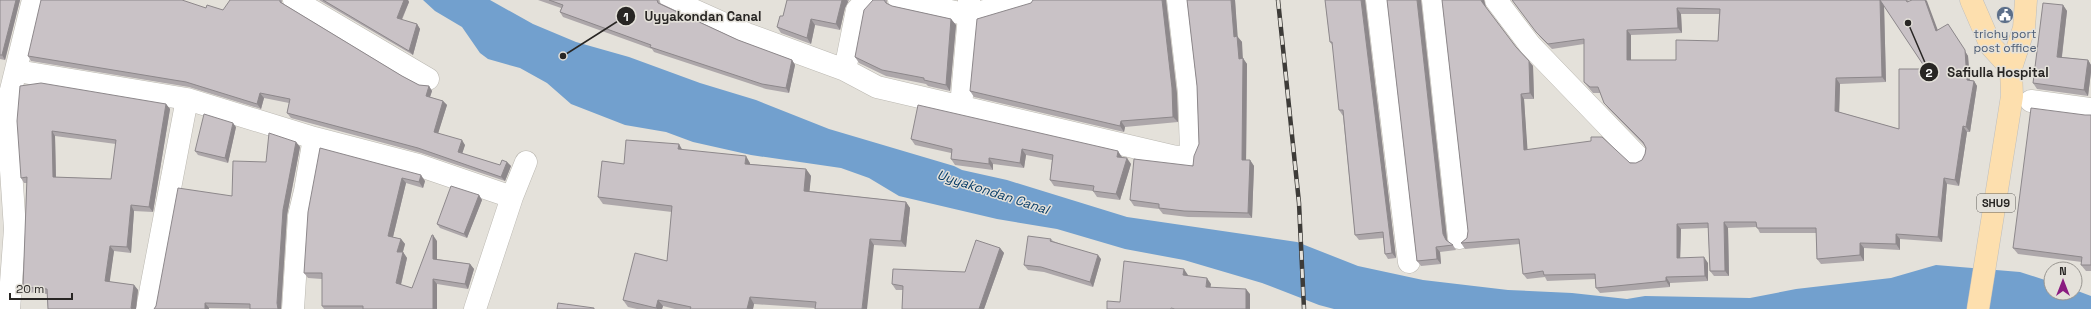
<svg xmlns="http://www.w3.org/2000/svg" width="2091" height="309" font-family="'Space Grotesk',sans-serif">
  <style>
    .water { fill: #72a0ce }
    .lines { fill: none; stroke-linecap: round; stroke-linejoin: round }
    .minor-casing { stroke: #bbb8b1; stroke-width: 23 }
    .major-casing { stroke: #bebebd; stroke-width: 23 }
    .minor { stroke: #fff; stroke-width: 22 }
    .major { stroke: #fddfae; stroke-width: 22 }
    .rail-casing { stroke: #3d3b38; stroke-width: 4.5 }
    .rail { stroke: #e4e1da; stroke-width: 3; stroke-dasharray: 9; stroke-linecap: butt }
    .wall { fill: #ada7aa; fill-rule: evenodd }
    .shaded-wall { fill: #8d888b }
    .building { fill: #c9c2c6; stroke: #8d888b; fill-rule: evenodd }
    .labels { text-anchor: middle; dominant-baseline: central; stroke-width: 3; stroke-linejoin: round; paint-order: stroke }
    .shield { fill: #e4e1da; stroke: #605e5b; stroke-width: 1 }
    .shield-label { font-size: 11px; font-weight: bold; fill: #282624 }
    .service-label { font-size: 12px; fill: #4e5e75; stroke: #e4e1da }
    .water-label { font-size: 13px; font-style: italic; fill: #073c67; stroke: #e4e1da }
    .leader { fill: none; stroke: #282624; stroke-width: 1.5 }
    .callout-dot { fill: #282624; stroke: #e4e1da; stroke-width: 1.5 }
    .mark-label { font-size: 12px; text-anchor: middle; font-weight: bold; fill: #fff }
    .callout-label { font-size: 13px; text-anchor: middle; font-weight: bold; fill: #282624; stroke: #e4e1da; stroke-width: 3; stroke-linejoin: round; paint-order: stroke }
  </style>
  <rect width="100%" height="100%" fill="#e4e1da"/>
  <path class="water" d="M423,0H490L533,24L576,42L629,57L700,83L756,100L829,129L954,166L962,170L1007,180L1127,217L1297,242L1358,266L1423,280L1508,290L1572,293L1627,299L1645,296L1750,298L1796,289L1891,278L1936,265L2020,272L2051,282V293H2075V290L2091,296V309H1334L1319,305L1262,283L1184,260L1125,249L1057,229L997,219L899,196L869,178L841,168L751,155L693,142L666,132L625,125L571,104L547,83L520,68L488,59L480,53L462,27L435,11Z"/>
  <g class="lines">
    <defs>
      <path id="minor" d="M294,0L428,79
        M671,0L747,34L845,70L877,87L1176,157L1186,156L1191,150L1189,93L1178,0
        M899,0L969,15L961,107
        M1377,0L1409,262
        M1433,0L1459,238
        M1496,0L1530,45L1637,156
        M969,1V15L1027,0
        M845,70L857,10L867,0
        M17,71L187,99L314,138L418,165L512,197
        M2031,101L2091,109
        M9,309L15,229L8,126L9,98L33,0
        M147,309L187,99
        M293,309L299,216L305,191L314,138
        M475,309L512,197L526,162"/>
      <path id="major" d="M1971,0L1991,46L2011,68
        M1978,309L2012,96L2011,68L2024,28L2026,0"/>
    </defs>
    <use href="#minor" class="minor-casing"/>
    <use href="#major" class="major-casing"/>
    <use href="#minor" class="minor"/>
    <use href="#major" class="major"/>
    <defs>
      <path id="rail" d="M1278,0L1299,203L1304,309"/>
    </defs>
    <use href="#rail" class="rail-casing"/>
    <use href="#rail" class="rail"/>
  </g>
  <path class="wall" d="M0,0H20L5,60L0,59Z
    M282,0V3L402,76L419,85L429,86L432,91L430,97L443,101L447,105L438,133L465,145L462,154L500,165L507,162L511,166L505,181L421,153L291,118L287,113L289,103L264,98L261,109L189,87L31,61L28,56L206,8L223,10Z
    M319,0H408L409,2L402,20L417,24L420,29L413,55Z
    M538,0H659L660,3L738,40L792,60L795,65L789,93L766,89L654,52L652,49L563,17L560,12L561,8Z
    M787,0H849L845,8L840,30L815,25L811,44L781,33L777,27L783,16Z
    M873,0H887V4L892,6L951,19L956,25L950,91L928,86L926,84L886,76L859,63L855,57Z
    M1187,0H1235L1237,36L1242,42V58L1247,64L1246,160H1250L1254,166L1252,218L1188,217L1163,214L1159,209L1134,206L1130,200L1193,166L1199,144L1197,86Z
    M1325,0H1365L1396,258L1388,259L1385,254L1383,238L1359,240L1355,235L1343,116L1339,110L1333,46L1330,42Z
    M1387,0H1421L1447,239L1448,242L1453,245L1456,250L1440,252L1441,264L1421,266L1417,261Z
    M1442,0H1484L1486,7L1516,47L1533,66L1534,99H1524L1527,150L1636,163L1642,160L1645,154L1646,148L1644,145L1608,108L1604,103L1600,93H1593L1588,87L1584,82V44L1552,49L1540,37L1512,0H1908L1909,1L1912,0H1926L1937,30L1951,29L1968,56L1970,80L1974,81L1977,86L1970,132H1967L1959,186L1947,184L1942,242L1900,239V250L1864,248V261L1821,264L1817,259L1816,233H1760L1757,227L1728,228L1729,276H1714L1710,271L1708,228L1681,229L1680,258L1708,263V281L1670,283V287L1600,293L1596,288L1595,279L1547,281L1545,277L1527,279L1523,274L1520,244L1465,249L1461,243L1467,238L1468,231ZM1884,5L1926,69L1899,129L1839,112L1840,84L1886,82ZM1681,14H1719L1718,41L1676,60H1631V35L1682,33Z
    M1166,1L1177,94L1178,122L1125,127L1124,132L974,97L970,91L1031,3Z
    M2063,5L2067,11L2062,57L2088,60L2091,65V72L2088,96L2037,89L2033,83Z
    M20,86L166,104L170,109L153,212L134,211L131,253L114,251L109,282L134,285L138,290L136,309H48L47,294L27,292L23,287L27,183H24L21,178ZM55,136L116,144L111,179L56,177Z
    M2085,115H2091V271H2086L2081,265L2082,262L2018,254L2013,248Z
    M236,127L228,163L198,155L195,151Z
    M911,139L1122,157L1131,164L1120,200L1097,197L1093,191L1054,186L1050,180L1052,160L1026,155L1024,168L993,164V170L955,165L951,159V153L915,145Z
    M296,142L300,147L287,215L281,309L209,308V309H154L232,196L266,162Z
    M320,148L425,181L423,188L406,183L393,237L401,239L405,244L403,252L407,258L401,285L412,288L437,241V259L470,264L474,269L468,289L437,284V309H324L322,306V279L308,278L304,273Z
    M682,150L750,163V164L806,169L811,176L809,191L906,202L910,208L906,247L874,245L815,308L754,304L753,309H675L663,306L662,309H637L628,307L623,300L667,261L672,212L603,204L598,197L624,164Z
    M479,195L482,200L467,238L440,228L437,224Z
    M1051,239L1053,241L1101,259L1093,287L1044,272L1028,270L1024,265Z
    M1000,248L1004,253L984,309H902L903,290H896L892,284L965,272Z"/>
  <path class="shaded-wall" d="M16,0H20L5,60L2,55Z
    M404,0H408L409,2L400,23L397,18Z
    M842,0H847L848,2L845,8L840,30L836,24Z
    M1162,0H1166L1177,94L1178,122L1173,117Z
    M1231,0H1235L1238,40L1237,36L1242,42L1243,60V58L1247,64L1246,166L1242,160Z
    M1361,0H1365L1396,258L1392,253Z
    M1417,0H1421L1447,239L1449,246L1443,234Z
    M1481,0H1484L1486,8L1482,2Z
    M1880,0L1884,5L1886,82L1882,77Z
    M1925,0H1926L1927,1L1940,36L1936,31Z
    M2063,5L2067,11L2061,63L2057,57Z
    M1677,8L1681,14L1682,33L1678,28Z
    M811,19L815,25L811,44L807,38Z
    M951,19L956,25L950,91L946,85Z
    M417,24L420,29L413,55L409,51Z
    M1951,29L1968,56L1970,85L1967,80Z
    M1627,30L1631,35V66L1627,60Z
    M792,60L795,65L789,93L786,88Z
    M2088,60L2091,65V72L2088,96L2084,90Z
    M1529,61L1533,66L1534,99L1530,93Z
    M1836,78L1840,84L1839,117L1835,111Z
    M1974,81L1977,86L1970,132L1966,127Z
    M429,86L432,91L429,100L426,96Z
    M260,93L264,98L261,109L257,104Z
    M1521,94L1524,99L1528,156L1524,150Z
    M443,101L447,105L437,137L434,132Z
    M166,104L170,109L153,212L149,207Z
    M1121,121L1125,127L1124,132L1120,126Z
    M233,123L236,127L228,163L225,158Z
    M1963,126L1967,132L1959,186L1955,180Z
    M52,131L55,136L56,182L53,177Z
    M462,140L465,145L461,157L458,152Z
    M296,142L300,147L287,215L281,309H278L277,303L283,210Z
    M679,144L683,151L678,149Z
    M1022,149L1026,155L1024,168L1020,163Z
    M1118,151L1122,157H1117Z
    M746,156L750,163V170L745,164Z
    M989,158L993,164V170L989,164Z
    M1127,158L1131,164L1120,200L1116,194Z
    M1250,160L1254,166L1252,218L1248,213Z
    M507,162L511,166L505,181L501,177Z
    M806,169L811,176L809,197L804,191Z
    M421,175L425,181L423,188L419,182Z
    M402,178L406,183L392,241L388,236Z
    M1944,178L1947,184L1942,242L1938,237Z
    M479,195L482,200L467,238L464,234Z
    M906,202L910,208L906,247L901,241Z
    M131,205L134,211L131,253L127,247Z
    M1724,222L1728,228L1729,276L1725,271Z
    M1677,224L1681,229L1680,264L1677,258Z
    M1896,234L1900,239V250L1896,244Z
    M433,235L437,241V264L433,259Z
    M401,239L405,244L401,258L397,252Z
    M870,239L874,245L867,309H862Z
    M1860,243L1864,248V261L1860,255Z
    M110,246L114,251L109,287L105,281Z
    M1436,247L1440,252L1441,264L1437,259Z
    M1000,248L1004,253L984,309H979Z
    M403,252L407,258L400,288L396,283Z
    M1098,255L1101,259L1093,287L1090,282Z
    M1704,257L1708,263V281L1705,276Z
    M470,264L474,269L468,289L465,284Z
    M1184,269L1188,275L1187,281L1183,275Z
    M1666,277L1670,283V287L1666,281Z
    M1207,278L1211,284L1210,292L1206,287Z
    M433,279L437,284V309H433Z
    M134,285L138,290L136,309H132L131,308Z
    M1246,289L1250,294V309H1246Z
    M750,297L754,304L753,309H747Z
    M658,300L663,306L662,309H657L656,308Z
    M205,303L209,308V309H205Z"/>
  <path class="building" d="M0,0H16L2,55H0Z
    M41,0H182L206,8L207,5L223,10L230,0H280V2L402,76L419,85L429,86L426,96L443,101L434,132L462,140L458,152L500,165L502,160L507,162L501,177L418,148L287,113L290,99L260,93L257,104L186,82L28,56Z
    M323,0H404L397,18L417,24L409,51Z
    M549,0H657L658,3L738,40L792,60L786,88L762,84L650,47L651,45L560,12L563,5Z
    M787,0H842L836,24L811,19L807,38L777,27L780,16H783Z
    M873,0H884L886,3L892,6L951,19L946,85L924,80V78L882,70L855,57L864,10Z
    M1033,0H1162L1172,88L1173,117L1121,121L1120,126L970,91L977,19L1031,3Z
    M1187,0H1231L1234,37L1237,36L1239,59L1243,58L1242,160H1250L1248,213L1184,211L1159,208V204L1130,200L1134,159L1193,166L1194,156L1199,144L1197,86Z
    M1325,0H1361L1392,253L1385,254L1383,232L1355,235L1343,110H1339L1332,42H1330Z
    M1387,0H1417L1443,234L1446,240L1453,245L1436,247L1437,259L1417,261Z
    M1442,0H1481L1482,2L1516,47L1529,61L1530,93L1521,94L1524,150L1591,141V137H1602L1630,163H1636L1642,160L1645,154L1646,148L1643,142L1604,103L1598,87H1590L1584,82V39L1548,44L1536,32L1512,0H1880L1882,77L1836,78L1835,111L1899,129V69H1926L1880,0H1906L1907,2L1912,0H1925L1936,31L1948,24L1965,50L1967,80L1974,81L1966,127L1963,126L1955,180L1944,178L1938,237L1896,234V244L1860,243V255L1817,259L1816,228H1757L1756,222H1724L1725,271H1710L1708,223L1677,224V258L1704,257L1705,276L1666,277V281L1596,288L1595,274L1544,275L1543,271L1523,274L1519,239L1461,243L1467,238L1468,231ZM1677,8L1720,9L1718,41L1676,40V60H1627V30L1678,28Z
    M2043,3L2063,5L2057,57L2088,60L2084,90L2033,83Z
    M41,83L166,104L149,207L131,205L127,247L110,246L105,281L134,285L131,308L132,309H48L47,289L23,287L27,177L21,178L17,121L20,86ZM52,131L116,140L111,179L53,177Z
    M918,105L1118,151L1117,157L1127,158L1116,194L1093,191L1094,186L1050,180L1053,155L1022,149L1020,163L989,158V164L951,159L952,149L911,139Z
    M2031,108L2085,115H2091V265H2081L2082,257L2013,248Z
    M204,114L233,123L225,158L195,151Z
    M269,133L296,142L283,210L277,303L278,309H250V304L205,303V309H154L156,306L178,188L232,196L233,161L266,162Z
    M626,140L679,144L678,149L746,156L745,164L806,169L804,191L906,202L901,241L870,239L862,309H815L816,302L750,297L747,309H690L691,307L658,300L656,308L623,300L635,253L667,261L672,206L598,197L602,161L624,164Z
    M320,148L421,175L419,182L402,178L388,236L401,239L397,252H403L396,283L412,288L432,235H433V259L470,264L465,284L433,279V309H363V306H322V273H304L308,212Z
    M451,186L479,195L464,234L437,224Z
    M1028,236L1051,239L1050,241L1098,255L1090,282L1041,267L1024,265Z
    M976,240L1000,248L979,309H902L903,286L892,284L893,269L965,272Z
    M1124,261L1184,269L1183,275L1207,278L1206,287L1246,289V309H1175L1171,308V309H1107V301L1120,302Z
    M558,303L594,308V309H557Z"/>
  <defs>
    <symbol id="civic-disc" viewBox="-11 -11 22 22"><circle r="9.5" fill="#5c6f8a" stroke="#e4e1da"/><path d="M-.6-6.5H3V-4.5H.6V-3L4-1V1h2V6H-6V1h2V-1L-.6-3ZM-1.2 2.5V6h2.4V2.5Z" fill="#fff"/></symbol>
  </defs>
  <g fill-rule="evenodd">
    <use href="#civic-disc" x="1995" y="5" width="20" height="20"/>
  </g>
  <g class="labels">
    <rect class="shield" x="1977" y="194" width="38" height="18" rx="3"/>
    <g class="shield-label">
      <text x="1996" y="203">SHU9</text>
    </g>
    <g class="service-label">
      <text x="2005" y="34">trichy port<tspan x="2005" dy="14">post office</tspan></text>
    </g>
    <g class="water-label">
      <text transform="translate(993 192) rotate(18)">Uyyakondan Canal</text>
    </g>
  </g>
  <path class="leader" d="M563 56L626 16M1908 23L1929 72"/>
  <g class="callout-dot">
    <circle cx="563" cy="56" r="4"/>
    <circle cx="1908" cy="23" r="4"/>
    <circle cx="626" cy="16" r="10"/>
    <circle cx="1929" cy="72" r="10"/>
  </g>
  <g class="mark-label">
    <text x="626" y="21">1</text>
    <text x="1929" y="77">2</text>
  </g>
  <g class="callout-label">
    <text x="703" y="21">Uyyakondan Canal</text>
    <text x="1998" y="77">Safiulla Hospital</text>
  </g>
  <g transform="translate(2063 281)"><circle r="19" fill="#e4e1da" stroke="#999691"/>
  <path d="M0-3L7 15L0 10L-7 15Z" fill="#8a1c80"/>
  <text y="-6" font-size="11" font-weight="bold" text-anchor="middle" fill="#282624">N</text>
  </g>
  <path d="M10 293v6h62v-6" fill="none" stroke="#282624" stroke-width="2"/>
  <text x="16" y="293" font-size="12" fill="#282624" stroke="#e4e1da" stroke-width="3" paint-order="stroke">20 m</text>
</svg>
